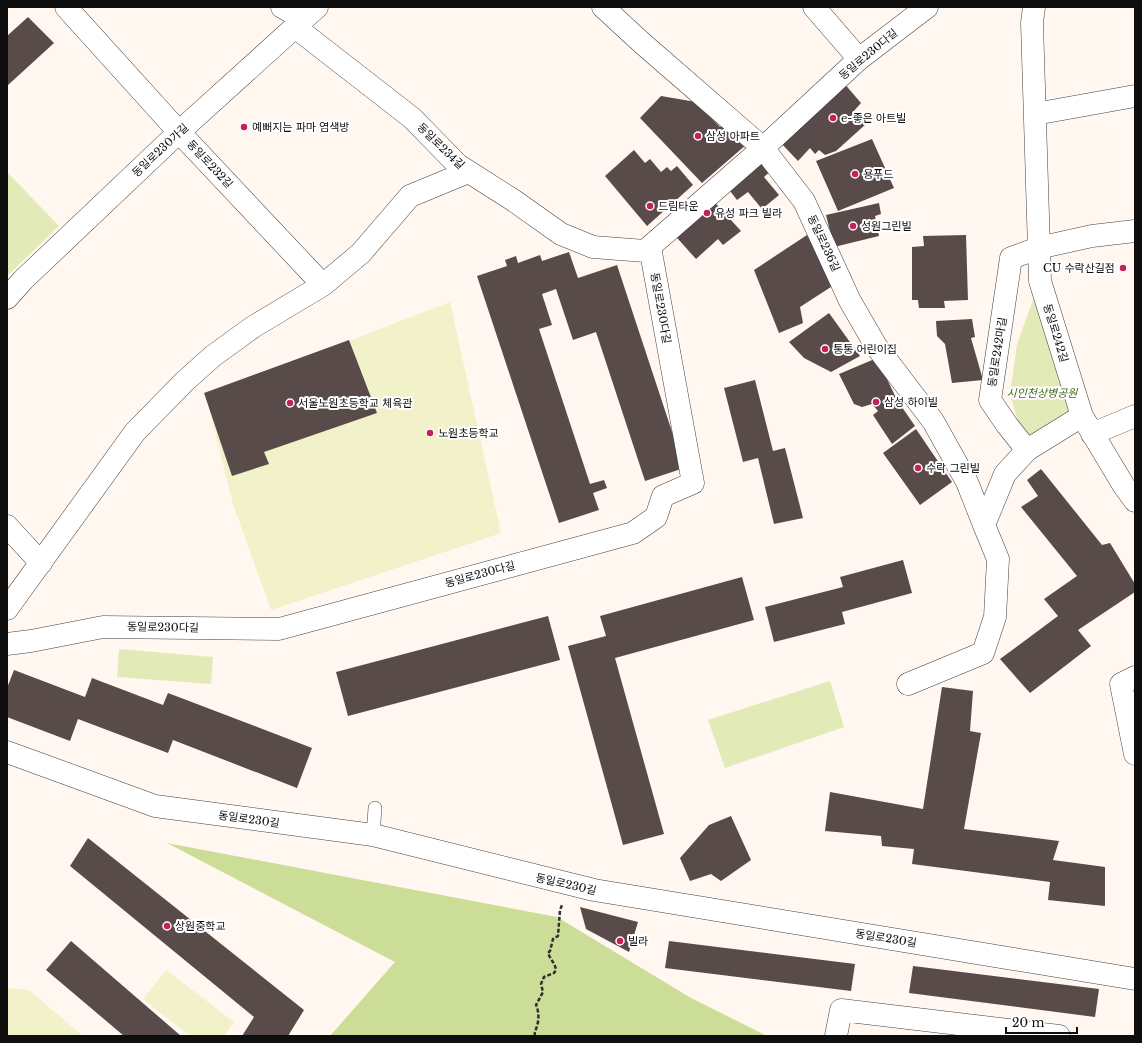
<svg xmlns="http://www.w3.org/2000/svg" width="1142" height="1043" font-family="'Libre Baskerville','Noto Sans KR',serif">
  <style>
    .green { fill: #e2ebb7 }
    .forest { fill: #cbdd96 }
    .pitch { fill: #f1f2c9 }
    .building { fill: #584b4a }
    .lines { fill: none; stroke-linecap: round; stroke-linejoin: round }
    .service-casing { stroke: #414141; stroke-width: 14 }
    .minor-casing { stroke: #414141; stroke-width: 23 }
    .path { stroke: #303030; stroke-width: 2.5; stroke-dasharray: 4 2; stroke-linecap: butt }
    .service { stroke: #fff; stroke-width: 13 }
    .minor { stroke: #fff; stroke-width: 22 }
    .poi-dot { fill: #c5205a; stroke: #fff; stroke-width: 1.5 }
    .labels { text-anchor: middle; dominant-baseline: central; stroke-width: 4; stroke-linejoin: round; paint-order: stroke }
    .street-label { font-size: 11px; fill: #0e0e0e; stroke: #fff }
    .poi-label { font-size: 11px; fill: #0e0e0e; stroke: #fff; text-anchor: start }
    .park-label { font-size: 11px; font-style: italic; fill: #43691b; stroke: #fff }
  </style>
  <rect width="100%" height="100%" fill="#fff7f0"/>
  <path class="green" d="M7,172L59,226L7,276Z
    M1040,281L1082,416L1027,450L1010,395L1017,344Z
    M119,649L213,657L211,684L117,677Z
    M830,681L844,727L725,768L708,720Z"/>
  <path class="forest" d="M167,843L557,917L691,998L767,1036H330L395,962Z"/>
  <path class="pitch" d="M450,302L501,533L271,610L233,504L206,396Z
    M166,970L234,1022L224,1036H190L143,999Z
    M7,988L29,990L83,1036H7Z"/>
  <path class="building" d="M28,17L54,43L7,86V36Z
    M843,82L861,103L853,112L866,124L836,151L825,155L819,150L815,154L810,148L798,161L781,143Z
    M661,96L696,102L720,127L727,122L747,144L702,183L640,118Z
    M872,139L894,188L838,211L816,161Z
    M634,150L645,163L650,159L661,172L667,167L671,171L677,166L693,185L647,226L605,176Z
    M764,156L774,168L764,177L779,195L762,209L748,192L737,200L727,187Z
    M709,196L741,231L723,245L718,239L696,259L670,230Z
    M879,203L881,214L875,216L879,236L834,247L826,215Z
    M807,235L834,285L800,307L803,323L779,333L754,270Z
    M966,235L968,300L944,301L945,308H919L918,300H912V247L924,246L923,236Z
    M569,252L578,278L617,265L684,468L645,481L596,332L573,340L556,289L542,294L552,325L539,329L590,484L604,480L607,488L593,493L599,510L559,523L477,276L507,266L505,260L516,256L518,263L540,255L542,261Z
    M829,313L860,356L831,372L804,358L789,342Z
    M972,319L975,337L971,338L983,380L952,383L945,344L937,336L936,321Z
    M349,340L377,413L264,452L269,464L232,476L204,393Z
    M877,358L897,400L915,426L892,444L873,415L878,411L872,404L862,407L854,404L839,374Z
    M755,380L773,451L785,448L803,518L774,524L758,458L743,462L724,388Z
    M916,429L952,482L920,505L883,453Z
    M1041,469L1102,545L1110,543L1135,584V592L1078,630L1091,646L1030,693L1000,659L1058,616L1044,599L1077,576L1021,507L1038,496L1027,480Z
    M903,560L912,593L842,612L845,624L774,642L765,607L843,587L840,577Z
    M742,577L754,620L615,658L664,834L623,845L568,646L606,636L600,616Z
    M548,616L560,660L348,716L336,672Z
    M14,670L85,697L92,678L163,705L168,693L312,748L297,788L173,740L168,753L78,719L70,741L7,717V688Z
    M942,687L973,691L970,731L981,733L964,829L1059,841L1053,860L1105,867V906L1048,900L1050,882L912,864L914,849L882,846L881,836L825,831L830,792L923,809Z
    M731,816L751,860L721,881L711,874L690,881L680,858L709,825Z
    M88,838L304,1010L288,1036H242L254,1017L70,866Z
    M580,907L638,922L629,952L586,929Z
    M71,941L181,1036H124L46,970Z
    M669,941L855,964L851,991L665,968Z
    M913,966L1099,989L1095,1017L909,993Z"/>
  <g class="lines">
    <defs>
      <path id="service" d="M373,835L375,808"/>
      <path id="minor" d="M66,7L179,132L323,285
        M282,7L303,19
        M603,7L642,43L763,148L804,201L850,301L876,346L933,421L967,482L984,525
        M814,7L859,59
        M1034,7L1032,23L1040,281L1082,416L1124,486L1135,501
        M295,27L412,118L458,165L513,200L561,234L593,247L645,251L763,148L859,59L927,7
        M1035,114L1135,96
        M7,298L23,280L179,132L317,7
        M1092,434L1135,416
        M1027,450L1007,425L990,400L1011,258L1038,248L1092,236L1135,231
        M7,526L41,563
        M7,609L135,432L185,381L213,356L253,327L323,285L361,253L410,196L468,172
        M7,644L31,641L103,627L279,629L633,533L656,517L663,496L693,483L650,247
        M1135,677L1121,684L1135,754
        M908,684L983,653L995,617L998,559L984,525L1005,474L1027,450L1082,416
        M7,752L155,806L373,835L594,890L1135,979
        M836,1036L841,1010L1059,1036"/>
    </defs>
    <use href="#service" class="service-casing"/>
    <use href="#minor" class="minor-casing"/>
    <path class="path" d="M535,1036C534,1032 536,1030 537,1026C539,1020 539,1011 536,1005L543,992L541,984L544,977L554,973L556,970C555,963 550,959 548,953L550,951L553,939L558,936L560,910L562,905"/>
    <use href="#service" class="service"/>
    <use href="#minor" class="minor"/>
  </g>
  <g class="poi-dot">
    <circle cx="833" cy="118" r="4"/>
    <circle cx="244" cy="127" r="4"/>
    <circle cx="698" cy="136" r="4"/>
    <circle cx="855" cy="174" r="4"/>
    <circle cx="650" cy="206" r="4"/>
    <circle cx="707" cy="213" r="4"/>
    <circle cx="853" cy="226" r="4"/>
    <circle cx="1123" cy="268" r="4"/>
    <circle cx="825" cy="349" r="4"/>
    <circle cx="876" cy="402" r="4"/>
    <circle cx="290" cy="403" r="4"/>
    <circle cx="430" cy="433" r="4"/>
    <circle cx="918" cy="468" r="4"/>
    <circle cx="167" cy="926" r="4"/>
    <circle cx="620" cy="941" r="4"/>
  </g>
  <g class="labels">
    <g class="street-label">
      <text transform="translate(868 54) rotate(-40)">동일로230다길</text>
      <text transform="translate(441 146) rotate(44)">동일로234길</text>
      <text transform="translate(160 150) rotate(-43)">동일로230가길</text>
      <text transform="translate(210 164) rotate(47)">동일로232길</text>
      <text transform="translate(824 243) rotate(65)">동일로236길</text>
      <text transform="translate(661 308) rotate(80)">동일로230다길</text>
      <text transform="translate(1056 333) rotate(73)">동일로242길</text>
      <text transform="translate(997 352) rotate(-81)">동일로242마길</text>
      <text transform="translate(480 574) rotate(-15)">동일로230다길</text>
      <text transform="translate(163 627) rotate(1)">동일로230다길</text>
      <text transform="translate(249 819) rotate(8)">동일로230길</text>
      <text transform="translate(566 884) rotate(13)">동일로230길</text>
      <text transform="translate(886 938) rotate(9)">동일로230길</text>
    </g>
    <g class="poi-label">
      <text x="841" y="118">e-좋은 아트빌</text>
      <text x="252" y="127">예뻐지는 파마 염색방</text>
      <text x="706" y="136">삼성 아파트</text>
      <text x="863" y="174">용푸드</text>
      <text x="658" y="206">드림타운</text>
      <text x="715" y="213">유성 파크 빌라</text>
      <text x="861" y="226">성원그린빌</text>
      <text x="1115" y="268" text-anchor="end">CU 수락산길점</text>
      <text x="833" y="349">통통 어린이집</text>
      <text x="884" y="402">삼성 하이빌</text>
      <text x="298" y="403">서울노원초등학교 체육관</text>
      <text x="438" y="433">노원초등학교</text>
      <text x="926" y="468">수락 그린빌</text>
      <text x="175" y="926">상원중학교</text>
      <text x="628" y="941">빌라</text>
    </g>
    <g class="park-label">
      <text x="1042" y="393">시인천상병공원</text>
    </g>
  </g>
  <rect width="1142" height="1043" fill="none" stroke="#0e0e0e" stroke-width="16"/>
  <path d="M1006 1027v6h71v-6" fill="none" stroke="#0e0e0e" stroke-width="2"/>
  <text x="1012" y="1027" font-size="12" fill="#0e0e0e" stroke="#ffffff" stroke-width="3" paint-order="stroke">20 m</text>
</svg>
